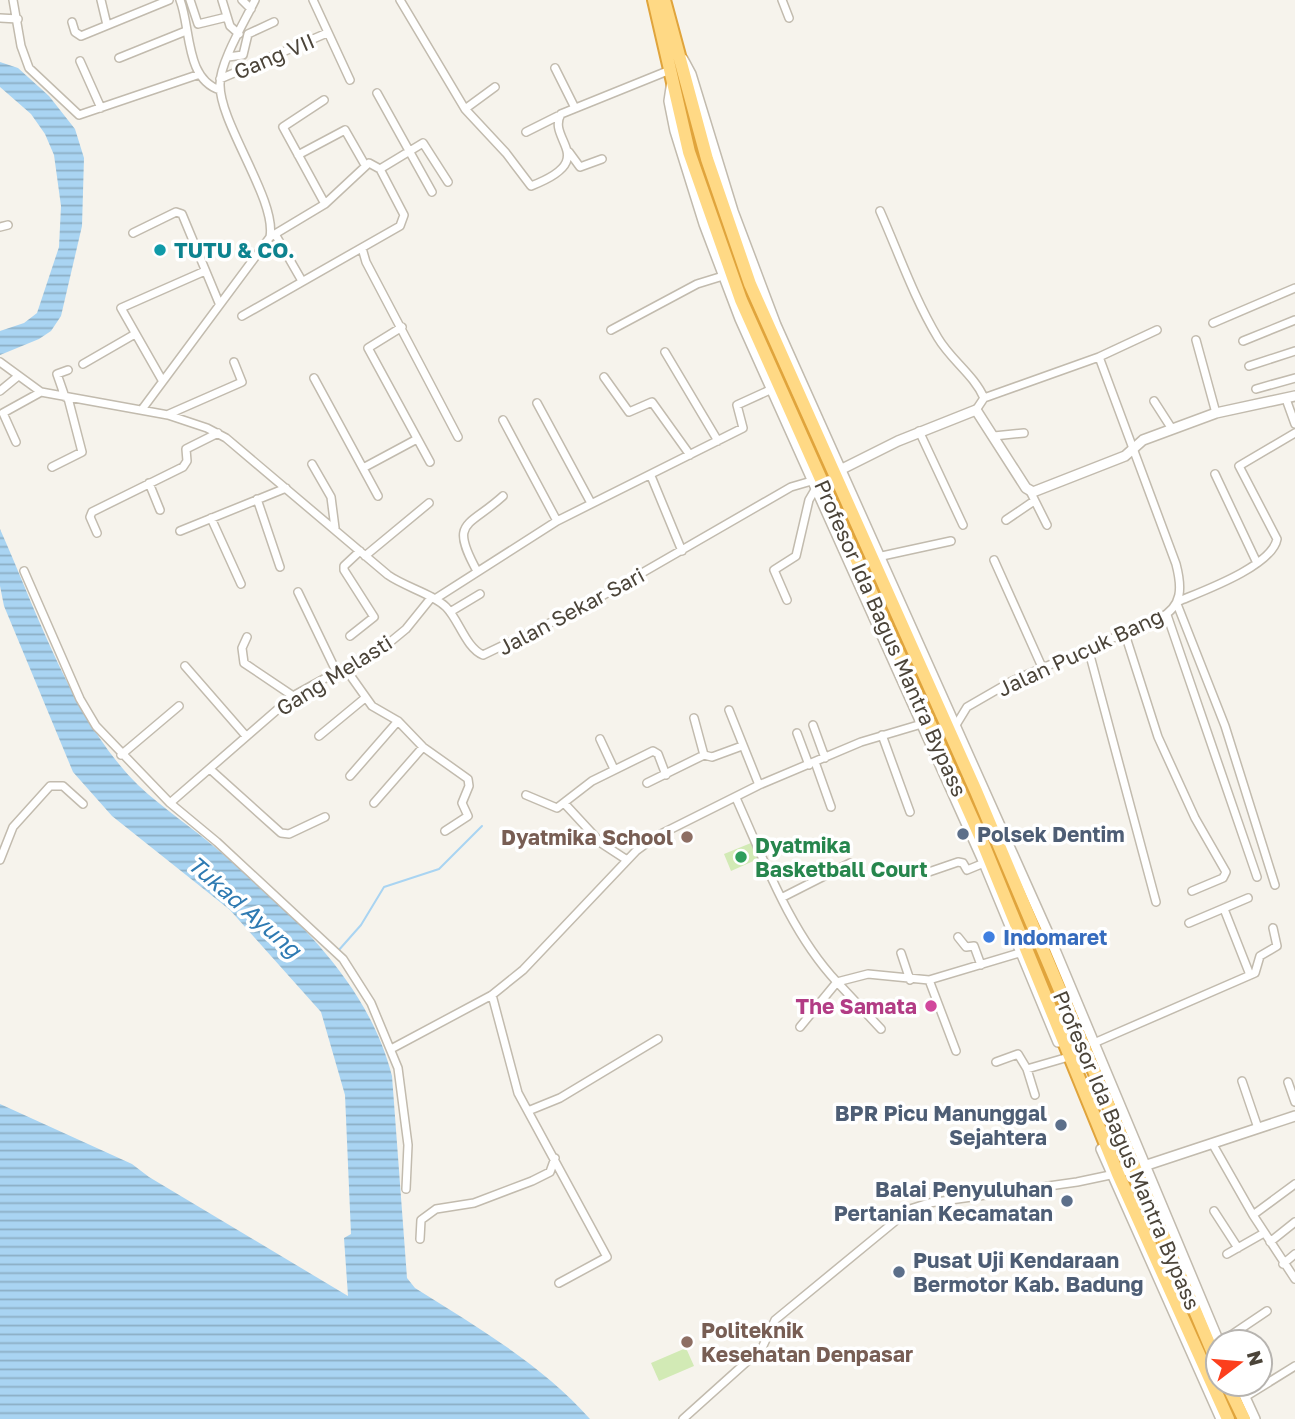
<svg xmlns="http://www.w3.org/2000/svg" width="1295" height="1419" font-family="'Golos Text',sans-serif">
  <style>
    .pitch { fill: #d2eab5 }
    .water { fill: url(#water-rules) }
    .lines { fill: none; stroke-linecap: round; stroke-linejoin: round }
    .stream { stroke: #a9d4f2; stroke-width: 2 }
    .minor-casing { stroke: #c2bbae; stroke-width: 10 }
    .tertiary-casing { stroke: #c2bbae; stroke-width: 12 }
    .trunk-casing { stroke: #e0a43c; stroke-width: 16 }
    .minor { stroke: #fff; stroke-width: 7 }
    .tertiary { stroke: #fff; stroke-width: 9 }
    .trunk { stroke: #ffd985; stroke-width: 12 }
    .culture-dot { fill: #0f9aa8; stroke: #fff; stroke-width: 2.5 }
    .service-dot { fill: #5c6f8a; stroke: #fff; stroke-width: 2.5 }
    .education-dot { fill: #8d6e63; stroke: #fff; stroke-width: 2.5 }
    .leisure-dot { fill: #2e9e5b; stroke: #fff; stroke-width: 2.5 }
    .shop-dot { fill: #3f7fe0; stroke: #fff; stroke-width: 2.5 }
    .hotel-dot { fill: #d1479c; stroke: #fff; stroke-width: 2.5 }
    .labels { text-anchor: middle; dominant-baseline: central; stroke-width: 7; stroke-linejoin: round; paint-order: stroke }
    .street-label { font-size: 21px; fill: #4b4439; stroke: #fff }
    .culture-label { font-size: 21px; font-weight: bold; fill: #0d838f; stroke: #fff; text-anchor: start }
    .service-label { font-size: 21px; font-weight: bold; fill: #4e5e75; stroke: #fff; text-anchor: start }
    .education-label { font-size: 21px; font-weight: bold; fill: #785e54; stroke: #fff; text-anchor: end }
    .leisure-label { font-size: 21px; font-weight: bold; fill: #27864d; stroke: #fff; text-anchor: start }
    .shop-label { font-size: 21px; font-weight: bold; fill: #366cbe; stroke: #fff; text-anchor: start }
    .hotel-label { font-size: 21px; font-weight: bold; fill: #b23c85; stroke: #fff; text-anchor: end }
    .water-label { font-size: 23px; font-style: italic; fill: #2e7ab2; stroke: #fff }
  </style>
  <defs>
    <pattern id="water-rules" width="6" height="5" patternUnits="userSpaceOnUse" patternTransform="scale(1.75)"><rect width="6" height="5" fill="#a9d4f2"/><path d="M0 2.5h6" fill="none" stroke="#8caec5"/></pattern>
  </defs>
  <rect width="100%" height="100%" fill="#f6f3ec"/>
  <path class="pitch" d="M751,843L758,859L731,871L724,854Z
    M686,1348L694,1366L659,1381L651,1363Z"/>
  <path class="water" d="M0,62L18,68L49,96L75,129L84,158L82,226L61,316L51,331L39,339L0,355V331L24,323L37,313L59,247L61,206L54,155L45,134L31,114L0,87Z
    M0,529C37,612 73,721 138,785C162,808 192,827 217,849C290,912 367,979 392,1076L407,1278L415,1288C477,1327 541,1364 590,1419H0V1104L132,1164L149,1177L348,1296L344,1238L351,1234L345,1095L321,1012L230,910L112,816L73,772L4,606L0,586Z"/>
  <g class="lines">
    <path class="stream" d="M338,951L361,925L384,887L439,869L482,826"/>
    <defs>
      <path id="minor" d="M13,0L21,46L29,68L79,115L200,74
        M101,0L107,25
        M180,0C191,28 185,79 220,90
        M190,0L198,24L227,17
        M222,0L230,26L239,34
        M242,0L251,9
        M313,0L350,80
        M400,0L465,109L506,153L531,186C601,159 546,140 561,114L670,70
        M782,0L789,18
        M0,18L18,19
        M72,22L75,32L81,36L169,0
        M228,57L243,55L248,34L274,22
        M119,58L186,31
        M80,61L101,108
        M555,68L575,108
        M220,79L327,33
        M377,93L432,192
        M324,100L283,127L325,204
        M465,109L495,87
        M526,132L558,116
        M569,152L580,167L602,159
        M298,155L345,130L365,165
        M380,169L423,143L448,182
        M880,211C899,254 914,298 938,338C951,360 974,375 984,398
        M0,227L8,225
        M133,233L176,212L182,214L219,303
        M275,234L302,281
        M362,248L366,262L458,437
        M242,316L400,226L404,215L380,169L369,163L325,204L270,237
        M1213,323L1295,288
        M402,327L368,348L430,462
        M611,330L697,284L723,276
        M1196,340L1216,413
        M1243,341L1295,320
        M665,352L718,441
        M0,362L41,392L168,415L207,428L226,438L388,575C405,587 433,594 446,607C459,620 466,648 483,655L583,607L791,487L815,480
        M83,364L135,334
        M1249,366L1295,351
        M604,377L629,412L652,402L690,455
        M314,378L378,496
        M162,380L121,308L205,271
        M1256,389L1295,378
        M0,391L17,377
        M65,397L57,374L68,370
        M1286,399L1295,424
        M1154,401L1172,429
        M537,403L591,503
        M143,408L270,237C277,200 219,123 220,84C220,62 245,21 255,0
        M976,410L984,398L1099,357L1157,330
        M169,414L242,382L234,362
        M503,420L557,521
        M919,431L963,525
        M994,436L1024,433
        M16,442L3,413L41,392
        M312,464L331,497L335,528
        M52,467L82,452L68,398
        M363,468L417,439
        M1215,474L1257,563
        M651,476L682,551
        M149,483L160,510
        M1030,491L1047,525
        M257,499L280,567
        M211,518L241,584
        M1006,520L1034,501
        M180,531L286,488
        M97,533L90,517L92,512L183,467L187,461L186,449L218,433
        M365,556L429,503
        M882,556L951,541
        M994,560L1042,667
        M24,571L80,699L96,726L170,803L217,842L343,959L371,1003L398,1068L408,1145L406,1189
        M477,571C449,520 468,528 503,496
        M298,592L337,673
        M435,599L557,521L743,428L737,405L772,389
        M787,600L774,570L796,556L809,500L816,488
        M1179,601C1203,591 1272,566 1277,539L1239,466L1295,433
        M1177,604L1225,726L1275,885
        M450,612L480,594
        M1167,615L1257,877
        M1125,634L1158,737L1195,818L1226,872L1223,878L1192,891
        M350,636L374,617L344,570V566L360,551
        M247,637L242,648L244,663L293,696
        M1088,648L1156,902
        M185,666L246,736
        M345,668L372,706L398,721L423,747L468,779L469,786L462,803L468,816L445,831
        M729,710L759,785
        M694,718L704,755
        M813,725L825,758
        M956,725L967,707L1012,681L1160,618C1183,606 1182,587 1176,564L1099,357
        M797,733L809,765
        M882,735L910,812
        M319,736L365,698
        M600,739L614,769
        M121,755L179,706
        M815,762L831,807
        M211,770L281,833L289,834L325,817
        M350,776L398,721
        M647,783L704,755L712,757L742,746
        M526,795L557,808L592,781L653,751L658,754L666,775
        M736,798C764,860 790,932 837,982L868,974L929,980L1026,951
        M170,803L293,696L389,643L406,629L431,598
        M374,803L423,747
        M564,803L601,843L627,860
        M0,860L13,827L50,786H63L83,804
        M923,874L958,862L963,863L967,870L984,863
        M783,897L850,863
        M1224,909L1250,975
        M1189,923L1248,898
        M958,937L966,947L974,946L981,965
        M901,953L910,980
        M929,980L956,1051
        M492,995L518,1093L607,1257L559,1283
        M800,1027L837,982L881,1029
        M1094,1043L1255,973L1260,956L1277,946L1273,928
        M391,1049L492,995L523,970L636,851L655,837L759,785L861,742L925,723
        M996,1062L1018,1054L1027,1069L1065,1058
        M1027,1069L1035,1095
        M1242,1081L1258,1128
        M1288,1082L1295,1102
        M528,1111L560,1098L658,1039
        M1212,1143L1253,1215L1295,1279
        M1214,1211L1238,1248
        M1253,1215L1295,1184
        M420,1239L421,1220L436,1209L474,1203L532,1181L550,1172L555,1158
        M1270,1242L1295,1222
        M1227,1254L1264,1233
        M1283,1264L1295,1254
        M1221,1342L1267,1311
        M1245,1397L1295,1366
        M683,1419L762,1348L775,1320L910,1209L929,1203L1077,1182L1134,1170"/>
      <path id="tertiary" d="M683,59L691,74L733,211L776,325L1048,933L1219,1342
        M672,81L669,101L675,131L704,224L740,319L984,863L1058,1042
        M838,471L898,441L976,410L1026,488L1033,492L1125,456L1143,440L1216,413L1295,396
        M1101,1149L1221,1419
        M1141,1167L1295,1116
        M1239,1384L1255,1419"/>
      <path id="trunk" d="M654,0L689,152L741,300L980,836L1118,1174L1228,1419
        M664,0L707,159L750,284L976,791L1218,1365
        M1227,1384L1244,1419"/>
    </defs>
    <use href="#minor" class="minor-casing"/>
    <use href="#tertiary" class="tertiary-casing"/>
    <use href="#trunk" class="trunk-casing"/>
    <use href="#minor" class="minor"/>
    <use href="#tertiary" class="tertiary"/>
    <use href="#trunk" class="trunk"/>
  </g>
  <circle class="culture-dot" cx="160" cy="250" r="7"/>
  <g class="service-dot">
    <circle cx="963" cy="834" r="7"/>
    <circle cx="1061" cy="1125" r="7"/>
    <circle cx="1067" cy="1201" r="7"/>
    <circle cx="899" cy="1272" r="7"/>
  </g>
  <g class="education-dot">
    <circle cx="687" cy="837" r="7"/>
    <circle cx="687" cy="1342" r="7"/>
  </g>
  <circle class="leisure-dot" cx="741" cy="857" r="7"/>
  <circle class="shop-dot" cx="989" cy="937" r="7"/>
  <circle class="hotel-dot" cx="931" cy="1006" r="7"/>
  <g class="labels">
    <g class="street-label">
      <text transform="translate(274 56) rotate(-23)">Gang VII</text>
      <text transform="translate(571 611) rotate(-28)">Jalan Sekar Sari</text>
      <text transform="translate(891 638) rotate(66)">Profesor Ida Bagus Mantra Bypass</text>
      <text transform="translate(1080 652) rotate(-25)">Jalan Pucuk Bang</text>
      <text transform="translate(334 675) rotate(-32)">Gang Melasti</text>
      <text transform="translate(1127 1150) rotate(67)">Profesor Ida Bagus Mantra Bypass</text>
    </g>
    <g class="culture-label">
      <text x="174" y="250">TUTU &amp; CO.</text>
    </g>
    <g class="service-label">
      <text x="977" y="834">Polsek Dentim</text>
      <text x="1047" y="1113" text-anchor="end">BPR Picu Manunggal<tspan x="1047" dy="24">Sejahtera</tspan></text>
      <text x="1053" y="1189" text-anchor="end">Balai Penyuluhan<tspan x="1053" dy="24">Pertanian Kecamatan</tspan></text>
      <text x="913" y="1260">Pusat Uji Kendaraan<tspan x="913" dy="24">Bermotor Kab. Badung</tspan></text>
    </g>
    <g class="education-label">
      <text x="673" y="837">Dyatmika School</text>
      <text x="701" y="1330" text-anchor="start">Politeknik<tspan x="701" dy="24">Kesehatan Denpasar</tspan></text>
    </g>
    <g class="leisure-label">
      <text x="755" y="845">Dyatmika<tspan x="755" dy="24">Basketball Court</tspan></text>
    </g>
    <g class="shop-label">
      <text x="1003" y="937">Indomaret</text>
    </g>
    <g class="hotel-label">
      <text x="917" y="1006">The Samata</text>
    </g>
    <g class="water-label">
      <text transform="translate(245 906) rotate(41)">Tukad Ayung</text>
    </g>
  </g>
  <g transform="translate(1239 1363) rotate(74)"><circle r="33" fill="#ffffff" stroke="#b7b4b0" stroke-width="2"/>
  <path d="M0-5L12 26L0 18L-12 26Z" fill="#fc3f1d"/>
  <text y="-10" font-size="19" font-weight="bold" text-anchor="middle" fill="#4b4439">N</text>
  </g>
</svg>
